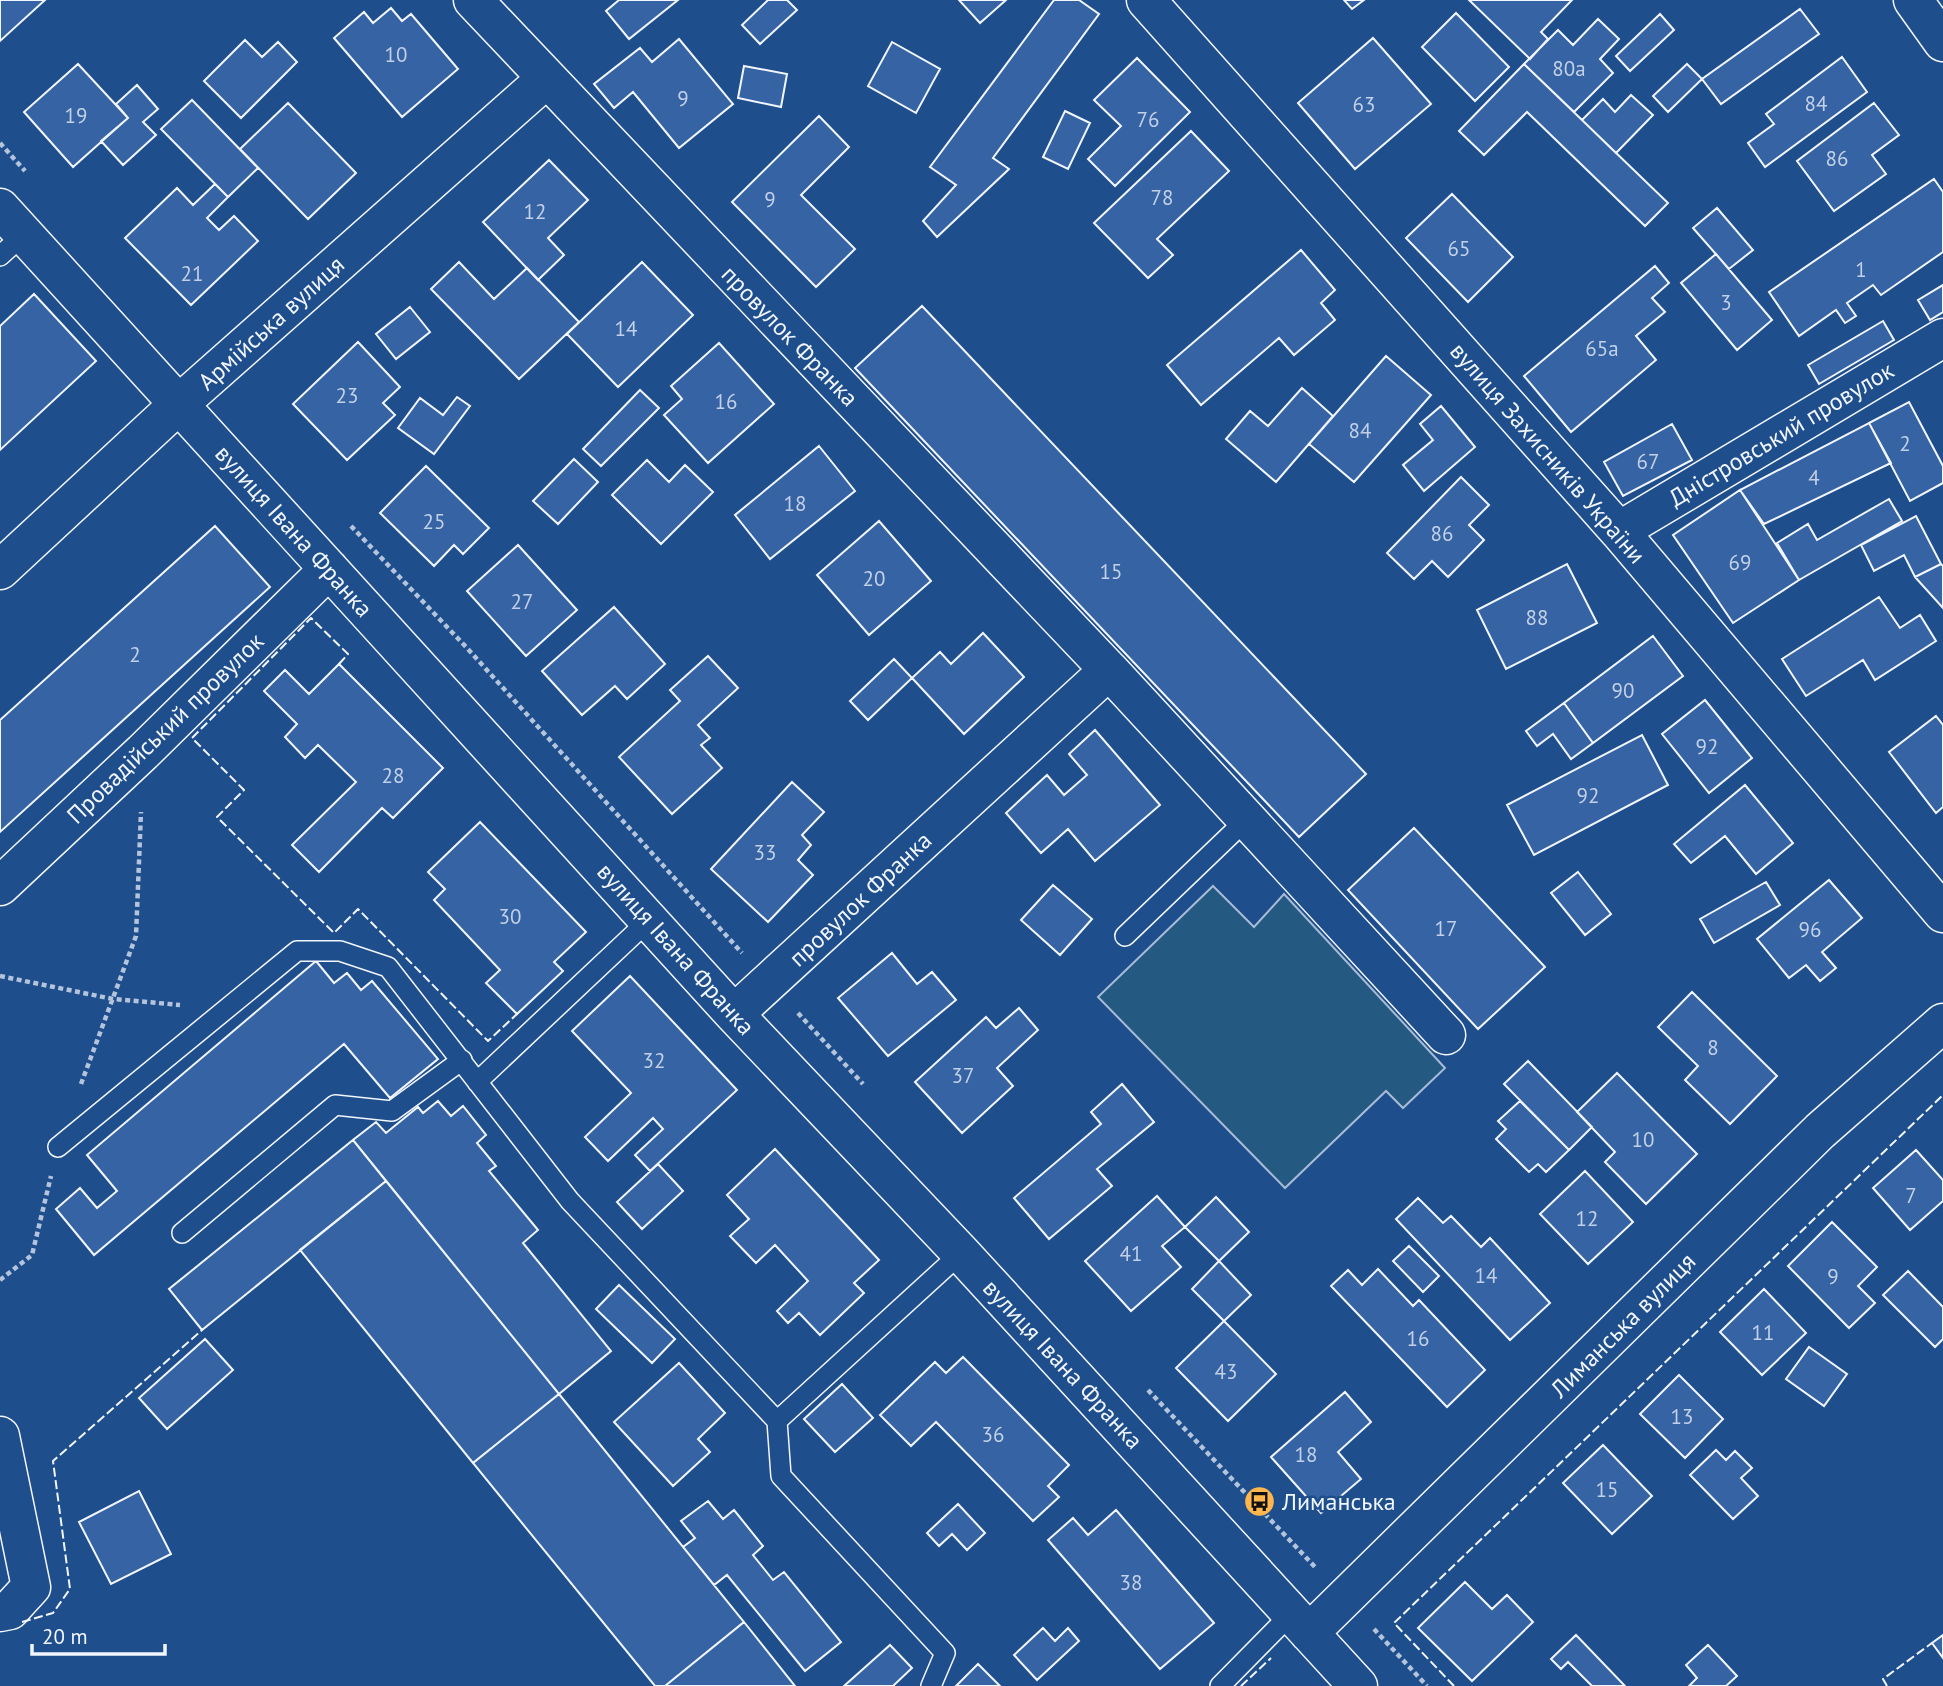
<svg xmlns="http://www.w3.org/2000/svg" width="1943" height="1686" font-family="'PT Sans',sans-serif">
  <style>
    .green { fill: #245a82; stroke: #a8bbd7; stroke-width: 2 }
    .building { fill: #3563a3; stroke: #f2f6ff; stroke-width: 2 }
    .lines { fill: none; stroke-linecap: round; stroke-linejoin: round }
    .lane-casing { stroke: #f2f6ff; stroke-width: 22 }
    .street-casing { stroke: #f2f6ff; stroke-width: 41 }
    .secondary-casing { stroke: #f2f6ff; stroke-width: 41 }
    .path { stroke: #b3c4dc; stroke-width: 4.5; stroke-dasharray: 5 3.5; stroke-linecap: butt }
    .lane { stroke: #1f4e8c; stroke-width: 19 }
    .street { stroke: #1f4e8c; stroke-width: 38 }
    .secondary { stroke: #1f4e8c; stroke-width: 38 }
    .fence { stroke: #f2f6ff; stroke-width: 2; stroke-dasharray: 9 3.5; stroke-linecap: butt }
    .labels { text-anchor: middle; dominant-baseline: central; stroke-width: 5; stroke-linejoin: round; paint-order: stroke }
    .number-label { font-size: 21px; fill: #c3d1e8 }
    .street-label { font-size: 24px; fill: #f2f6ff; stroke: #1f4e8c }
    .poi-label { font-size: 24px; fill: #f2f6ff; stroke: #1f4e8c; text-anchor: start }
  </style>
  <rect width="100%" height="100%" fill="#1f4e8c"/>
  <path class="green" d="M1213,886L1254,927L1284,894L1445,1068L1403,1108L1386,1091L1285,1188L1098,997Z"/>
  <path class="building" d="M0,0H45L0,41Z
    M619,0H678L629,39L606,11Z
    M768,0H787L797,10L760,44L742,25Z
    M959,0H1006L980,23Z
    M1054,0H1079L1099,14L993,158L1009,169L937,237L923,221L956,185L930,167Z
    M1344,0H1364L1352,9Z
    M1469,0H1572L1541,32L1548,39L1530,59Z
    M391,8L402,21L411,14L458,69L402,117L334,38L364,12L373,23Z
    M1800,9L1819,34L1721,104L1702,79Z
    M1456,13L1509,67L1475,101L1422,47Z
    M1660,14L1674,30L1630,71L1616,56Z
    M1598,19L1619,39L1600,59L1613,73L1574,112L1524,64L1558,30L1573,45Z
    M1373,38L1431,104L1355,169L1298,103Z
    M679,39L733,104L679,148L633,92L614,108L594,84L640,48L652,62Z
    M245,40L262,57L278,42L297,62L241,118L204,81Z
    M892,42L940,69L916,113L868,86Z
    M1842,57L1867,92L1765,167L1748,143L1774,124L1766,114Z
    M1137,58L1190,112L1115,186L1088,159L1121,126L1094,100Z
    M78,64L128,118L73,167L24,112Z
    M1524,64L1668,203L1645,226L1527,112L1484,155L1459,131Z
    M1687,64L1702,79L1668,112L1653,96Z
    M744,66L787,74L781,107L738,98Z
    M137,85L158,109L143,122L156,135L123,165L101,141L128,118L116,104Z
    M1631,95L1653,115L1616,153L1582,120L1603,99L1615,112Z
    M192,100L258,168L228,197L161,129Z
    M288,103L356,173L308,219L240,149Z
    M1874,103L1899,135L1872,155L1886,174L1834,211L1797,161Z
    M1065,111L1090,123L1068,169L1043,157Z
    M819,116L849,147L801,195L855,249L816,287L732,202Z
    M1191,131L1229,171L1157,239L1173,255L1148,278L1094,223Z
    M549,160L588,200L548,238L564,255L538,280L483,222Z
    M1934,179L1943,192V252L1881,295L1873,285L1847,303L1856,316L1845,323L1836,310L1799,336L1769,292Z
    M215,184L228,197L207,218L219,230L234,216L258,241L191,305L125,238L177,188L193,205Z
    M1452,194L1513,257L1468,302L1406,238Z
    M1717,208L1753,250L1729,269L1693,228Z
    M1301,250L1335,290L1321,303L1335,320L1294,355L1279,338L1201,405L1167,365Z
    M1716,254L1772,320L1737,350L1681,283Z
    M459,262L494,299L527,268L579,322L519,379L431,289Z
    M642,262L693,315L618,387L567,334Z
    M1655,266L1669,283L1652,298L1665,312L1636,336L1656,360L1571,432L1524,376Z
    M1943,285V312L1930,320L1918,300Z
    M34,294L96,361L0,450V326Z
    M922,306L1366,774L1299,837L855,368Z
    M410,307L430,332L396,359L376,334Z
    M1883,321L1894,340L1819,384L1808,365Z
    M358,342L400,387L383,403L395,415L347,460L293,404Z
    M719,343L774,404L708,463L664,415L682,399L671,386Z
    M1386,356L1431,395L1354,482L1309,444Z
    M1302,388L1333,416L1276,482L1226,439L1250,411L1268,426Z
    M640,390L659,408L601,466L583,449Z
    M457,397L470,406L434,454L398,428L420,398L443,415Z
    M1909,402L1943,466V483L1910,501L1869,423Z
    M1441,406L1475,447L1424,491L1403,465L1433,440L1420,424Z
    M1869,423L1891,463L1764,524L1740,490Z
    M1672,424L1692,460L1623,496L1604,462Z
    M819,446L855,491L770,559L735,515Z
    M574,459L598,482L558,524L533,501Z
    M647,460L669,482L685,465L713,492L661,544L612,495Z
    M426,466L489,528L463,554L454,545L434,566L380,513Z
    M1461,477L1489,505L1469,525L1484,540L1448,577L1432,561L1414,579L1387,553Z
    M1740,490L1799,580L1733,623L1673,535Z
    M1889,499L1902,521L1799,580L1777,543L1808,524L1817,540Z
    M1916,516L1941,564L1915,577L1904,555L1874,571L1861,545Z
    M879,521L931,581L869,635L817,575Z
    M215,526L270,587L0,832V720Z
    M518,545L577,610L526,656L467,591Z
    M1567,564L1597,623L1506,669L1477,610Z
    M1941,564L1943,566V608L1915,577Z
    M1879,597L1900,628L1920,615L1936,641L1875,680L1863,660L1806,696L1782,659Z
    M614,607L665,664L627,699L615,686L582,715L542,671Z
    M983,633L1024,677L964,734L912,678L940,652L951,664Z
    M1653,636L1683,676L1593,743L1564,703Z
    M708,656L738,688L698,725L710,738L701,745L722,768L672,814L619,757L680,701L670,690Z
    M894,659L912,678L868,720L850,701Z
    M339,664L443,768L393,818L382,808L319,872L292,845L356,782L318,745L305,758L285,737L297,724L264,691L285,670L309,694Z
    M1705,700L1752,758L1709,793L1662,734Z
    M1564,703L1593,743L1571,759L1553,734L1537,746L1526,731Z
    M1936,716L1943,725V807L1936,813L1889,752Z
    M1095,730L1160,805L1095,861L1068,829L1041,853L1006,813L1047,775L1064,795L1087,775L1069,754Z
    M1642,735L1668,785L1534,855L1507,805Z
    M792,782L824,812L802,835L811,845L798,860L813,875L768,922L711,869Z
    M1745,785L1793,843L1756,874L1725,836L1691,863L1674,844Z
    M480,822L586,932L554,962L563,971L517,1014L486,983L500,970L434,900L445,889L428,872Z
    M1414,828L1545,967L1478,1029L1348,890Z
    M1578,872L1611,914L1585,935L1551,893Z
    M1829,880L1862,918L1822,952L1836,968L1820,981L1806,965L1789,978L1757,939Z
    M1766,882L1780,905L1714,943L1700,919Z
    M1053,885L1092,919L1060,955L1021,920Z
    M892,953L917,984L932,972L956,1000L888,1056L838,998Z
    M316,961L334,983L347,973L361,990L372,981L438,1059L390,1098L344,1044L94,1255L56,1209L80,1188L97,1208L117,1191L87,1155Z
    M630,976L737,1090L650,1171L635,1155L663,1129L653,1118L608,1161L585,1137L631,1093L572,1031Z
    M1692,992L1777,1076L1730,1124L1685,1080L1698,1066L1658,1027Z
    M1019,1008L1038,1030L997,1068L1013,1086L962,1133L915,1082L986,1017L996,1028Z
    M1528,1061L1592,1127L1569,1150L1504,1084Z
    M1617,1073L1697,1154L1646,1204L1605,1162L1615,1152L1577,1112Z
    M1122,1084L1154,1122L1097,1169L1112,1186L1049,1239L1014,1198L1101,1124L1091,1112Z
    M438,1101L451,1116L463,1106L486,1135L477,1143L496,1166L489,1171L538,1230L523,1243L611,1351L559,1394L353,1140L376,1122L386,1133L418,1107L423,1113Z
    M1520,1101L1569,1150L1546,1172L1538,1164L1529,1172L1496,1139L1506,1129L1498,1121Z
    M353,1140L386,1181L202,1330L169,1289Z
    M775,1149L879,1260L854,1283L864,1293L820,1335L799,1313L788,1323L777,1311L808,1281L775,1245L756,1263L730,1236L749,1219L727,1195Z
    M1916,1150L1943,1180V1201L1910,1230L1873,1188Z
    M658,1164L683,1191L642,1229L617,1202Z
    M1585,1171L1633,1222L1588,1264L1540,1214Z
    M386,1181L559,1394L473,1463L300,1250Z
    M1157,1196L1185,1227L1162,1246L1181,1267L1131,1311L1085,1261Z
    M1216,1197L1249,1232L1219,1261L1185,1227Z
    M1418,1198L1443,1223L1451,1216L1481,1247L1490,1238L1550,1303L1510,1340L1396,1219Z
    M1832,1222L1877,1267L1858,1286L1875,1303L1849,1328L1788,1266Z
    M1409,1246L1439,1276L1423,1292L1393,1261Z
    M1219,1261L1251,1295L1224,1321L1192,1289Z
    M1378,1269L1413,1306L1419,1300L1485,1370L1447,1407L1331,1286L1348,1270L1362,1285Z
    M1908,1271L1943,1307V1339L1935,1347L1883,1295Z
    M619,1285L675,1339L652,1363L596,1309Z
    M1764,1289L1806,1333L1762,1375L1720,1332Z
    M1224,1321L1276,1374L1228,1421L1176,1368Z
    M205,1339L233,1370L167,1429L139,1398Z
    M1809,1347L1847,1374L1824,1406L1786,1379Z
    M963,1357L1069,1465L1048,1486L1059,1497L1033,1521L936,1422L911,1446L880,1415L935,1362L946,1373Z
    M679,1363L725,1413L698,1439L710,1452L673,1486L614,1422Z
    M1679,1375L1723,1419L1685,1458L1640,1414Z
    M842,1384L873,1418L835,1452L804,1419Z
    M1345,1392L1371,1422L1338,1452L1361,1479L1321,1513L1271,1457Z
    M559,1394L744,1622L665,1686H655L473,1463Z
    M1603,1445L1652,1496L1612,1534L1563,1483Z
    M1716,1450L1726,1460L1735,1451L1752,1468L1741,1478L1758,1496L1733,1519L1690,1475Z
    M139,1491L171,1554L111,1584L79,1522Z
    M708,1501L723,1519L734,1510L763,1546L753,1555L773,1580L784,1572L841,1642L805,1671L727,1575L714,1585L683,1547L695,1538L681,1521Z
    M958,1504L985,1533L967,1550L952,1534L939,1546L927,1533Z
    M1116,1510L1214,1623L1160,1669L1048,1540L1073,1518L1088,1535Z
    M1465,1582L1492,1609L1507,1595L1533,1622L1472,1681L1418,1628Z
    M744,1622L795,1686H665Z
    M1043,1628L1055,1641L1068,1628L1079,1641L1037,1680L1014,1655Z
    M1576,1635L1625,1686H1592L1568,1662L1561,1669L1551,1659Z
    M1943,1635V1658L1932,1643Z
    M890,1645L912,1668L893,1686H844Z
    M1708,1645L1737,1676L1726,1686H1689L1697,1678L1686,1665Z
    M978,1664L1000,1686H956Z"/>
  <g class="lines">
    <defs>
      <path id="lane" d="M0,256L24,234
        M1125,936L1246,820
        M477,1082L649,920
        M58,1147L297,951H340L388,967L570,1201L777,1421L961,1253
        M182,1233L335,1105L392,1111L462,1060
        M777,1421L781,1476L945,1653L931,1686
        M1220,1686L1291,1614"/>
      <path id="street" d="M473,0L1109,670L734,1014
        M1146,0L1619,531L1943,913
        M0,208L734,1014L961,1253L1358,1686
        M1619,531L1943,338
        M0,570L179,404L546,79
        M1109,670L1446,1035
        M0,886L143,752L329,569
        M0,1436L31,1587L10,1610L0,1612
        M1309,1633L1820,1131L1943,1023"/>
      <path id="secondary" d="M1913,0L1943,42"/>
    </defs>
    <use href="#lane" class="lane-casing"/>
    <use href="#street" class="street-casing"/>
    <use href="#secondary" class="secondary-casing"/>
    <path class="path" d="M0,143L25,171
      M351,526L467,648L742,953
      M0,976L113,999L180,1005
      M798,1013L863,1084
      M81,1084L136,936L141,812
      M0,1280L32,1255L51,1176
      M1148,1390L1315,1567
      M1374,1629L1427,1686"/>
    <use href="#lane" class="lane"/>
    <use href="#street" class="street"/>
    <use href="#secondary" class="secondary"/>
    <path class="fence" d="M339,664L348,654L311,618L192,738L244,790L217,817L334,933L358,909L488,1041L517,1014
      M22,1622L53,1613L70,1589L53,1461L202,1330
      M1241,1686L1271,1658
      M1454,1686L1394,1623L1943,1095
      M1887,1686L1883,1679L1932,1643"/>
  </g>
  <defs>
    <symbol id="bus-disc" viewBox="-11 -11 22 22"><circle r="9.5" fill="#ffb74d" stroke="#1f4e8c"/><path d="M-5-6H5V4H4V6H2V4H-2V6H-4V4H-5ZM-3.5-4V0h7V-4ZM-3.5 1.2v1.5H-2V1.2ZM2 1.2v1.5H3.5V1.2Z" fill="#111"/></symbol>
  </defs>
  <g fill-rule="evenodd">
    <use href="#bus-disc" x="1242" y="1484" width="35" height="35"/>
  </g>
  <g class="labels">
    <g class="number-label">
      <text x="396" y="54">10</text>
      <text x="1569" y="68">80а</text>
      <text x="683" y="98">9</text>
      <text x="1816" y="103">84</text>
      <text x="1364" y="104">63</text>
      <text x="76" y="115">19</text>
      <text x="1148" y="119">76</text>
      <text x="1837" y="158">86</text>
      <text x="1162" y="197">78</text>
      <text x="770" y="199">9</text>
      <text x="535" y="211">12</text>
      <text x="1459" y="248">65</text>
      <text x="1861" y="269">1</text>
      <text x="192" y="273">21</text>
      <text x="1726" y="302">3</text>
      <text x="626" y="328">14</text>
      <text x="1602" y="348">65а</text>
      <text x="347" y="395">23</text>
      <text x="726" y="401">16</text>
      <text x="1360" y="430">84</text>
      <text x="1905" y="443">2</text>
      <text x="1648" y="461">67</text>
      <text x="1814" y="477">4</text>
      <text x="795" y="503">18</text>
      <text x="434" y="521">25</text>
      <text x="1442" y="533">86</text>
      <text x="1740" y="562">69</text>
      <text x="1111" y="571">15</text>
      <text x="874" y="578">20</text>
      <text x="522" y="601">27</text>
      <text x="1537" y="617">88</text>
      <text x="135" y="654">2</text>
      <text x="1623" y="690">90</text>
      <text x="1707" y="746">92</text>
      <text x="393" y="775">28</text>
      <text x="1588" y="795">92</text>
      <text x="765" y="852">33</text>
      <text x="510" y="916">30</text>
      <text x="1446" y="928">17</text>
      <text x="1810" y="929">96</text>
      <text x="1713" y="1047">8</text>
      <text x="654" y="1060">32</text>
      <text x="963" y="1075">37</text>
      <text x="1643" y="1139">10</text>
      <text x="1911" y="1195">7</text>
      <text x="1587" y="1218">12</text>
      <text x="1131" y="1253">41</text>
      <text x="1486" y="1275">14</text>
      <text x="1833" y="1276">9</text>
      <text x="1763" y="1332">11</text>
      <text x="1418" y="1338">16</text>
      <text x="1226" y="1371">43</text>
      <text x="1682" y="1416">13</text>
      <text x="993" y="1434">36</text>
      <text x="1306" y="1454">18</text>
      <text x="1607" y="1489">15</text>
      <text x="1131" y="1582">38</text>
    </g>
    <g class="street-label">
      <text transform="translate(271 323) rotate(-42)">Армійська вулиця</text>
      <text transform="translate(790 336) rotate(46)">провулок Франка</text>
      <text transform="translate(1781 434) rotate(-31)">Дністровський провулок</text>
      <text transform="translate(1548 453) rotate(49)">вулиця Захисників України</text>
      <text transform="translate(294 531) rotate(48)">вулиця Івана Франка</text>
      <text transform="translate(165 728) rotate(-44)">Провадійський провулок</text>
      <text transform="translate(860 899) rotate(-43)">провулок Франка</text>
      <text transform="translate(676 949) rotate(48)">вулиця Івана Франка</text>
      <text transform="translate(1623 1325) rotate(-45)">Лиманська вулиця</text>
      <text transform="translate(1063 1364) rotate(47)">вулиця Івана Франка</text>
    </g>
    <g class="poi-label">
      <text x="1282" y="1501">Лиманська</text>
    </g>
  </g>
  <path d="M32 1644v10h133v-10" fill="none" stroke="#f2f6ff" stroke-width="3.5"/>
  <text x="42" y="1644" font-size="21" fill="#f2f6ff" stroke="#1f4e8c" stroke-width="5" paint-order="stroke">20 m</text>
</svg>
